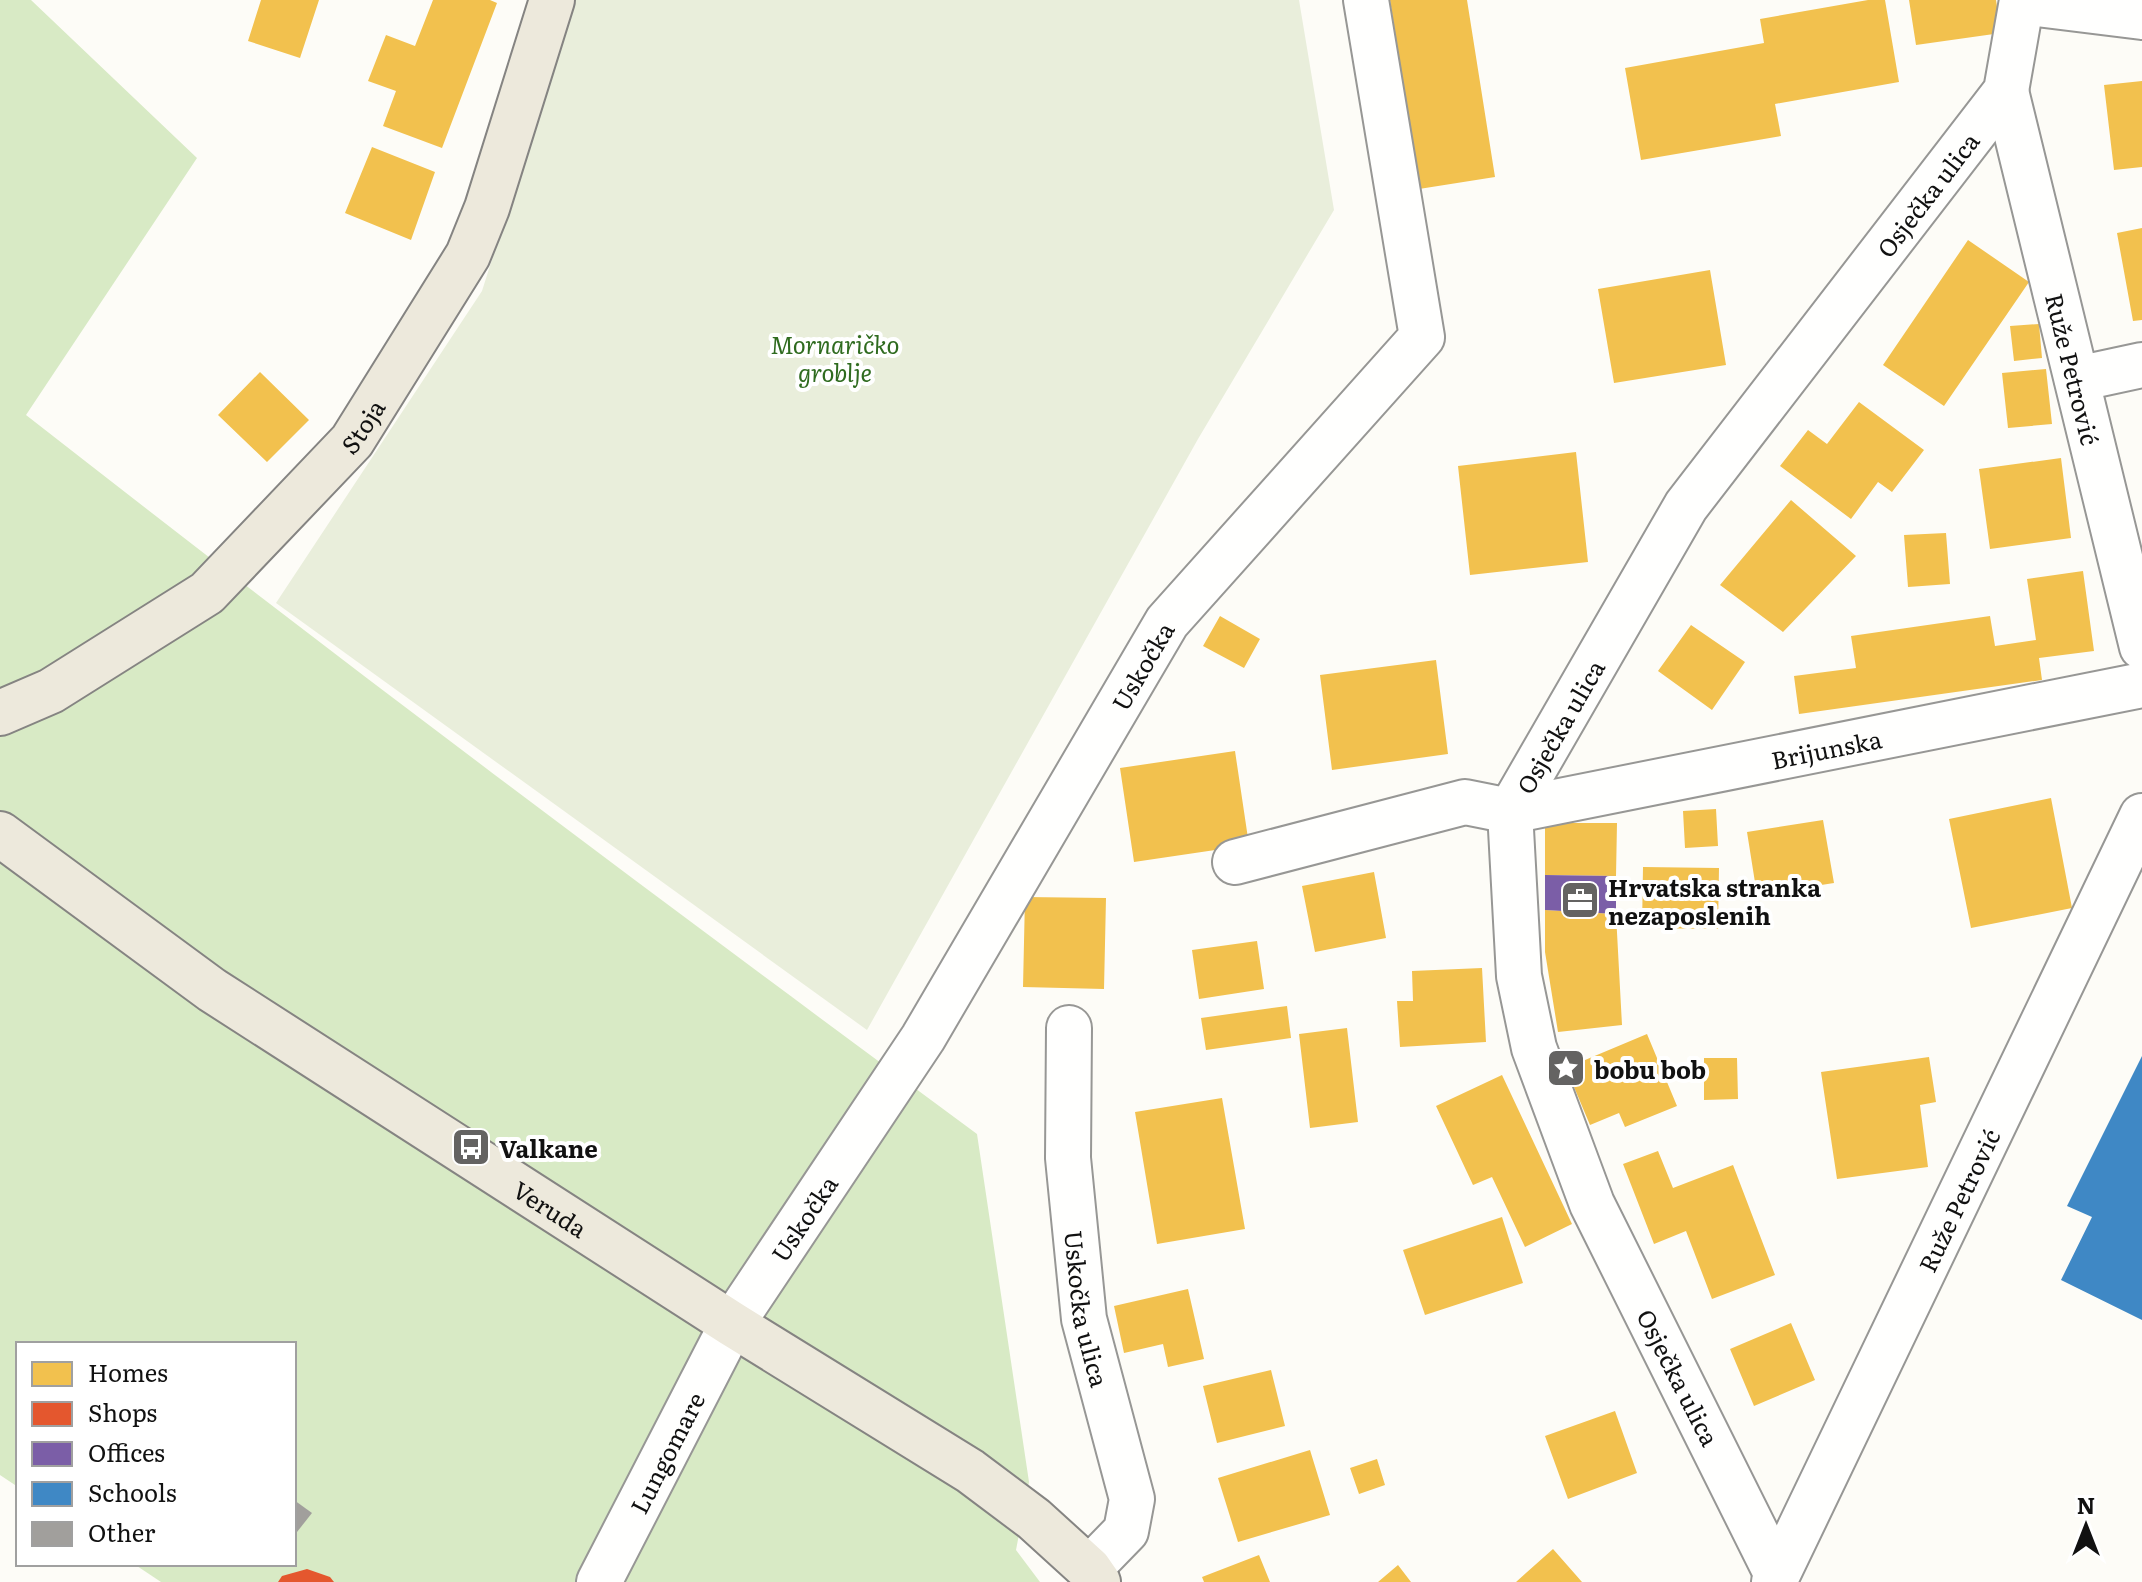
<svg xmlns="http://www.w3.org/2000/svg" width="2142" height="1582" font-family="Literata,serif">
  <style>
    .forest { fill: #d8eac5 }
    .cemetery { fill: #e9eedb }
    .homes { fill: #f2c14e }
    .shops { fill: #e4572e }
    .offices { fill: #7b5ea7 }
    .schools { fill: #3f88c5 }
    .building { fill: #a19f9c }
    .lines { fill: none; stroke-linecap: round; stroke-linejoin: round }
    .minor-casing { stroke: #979795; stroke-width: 48 }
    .major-casing { stroke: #858482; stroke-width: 48 }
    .minor { stroke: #fffffe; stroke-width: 44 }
    .major { stroke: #ede9dc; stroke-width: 44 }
    .labels { text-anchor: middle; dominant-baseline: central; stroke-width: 8; stroke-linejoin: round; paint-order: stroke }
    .street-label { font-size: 24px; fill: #111; stroke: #fff }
    .park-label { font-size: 24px; font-style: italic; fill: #2f6b1f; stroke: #fff }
    .poi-label { font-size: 24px; font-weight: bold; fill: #111; stroke: #fff; text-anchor: start }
  </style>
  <rect width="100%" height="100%" fill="#fdfcf7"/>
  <path class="forest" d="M0,0H31L197,158L26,415C339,660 657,898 977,1134L1029,1482L1016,1550L1040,1582H161L134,1564H294V1344H18V1487L0,1475Z"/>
  <path class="cemetery" d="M574,0H1299L1334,210L1198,439L867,1030L276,603L482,291Z"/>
  <path class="homes" d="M261,0H319L300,58L248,41Z
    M433,0H490L497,3L442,148L383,126L396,91L368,81L386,35L415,46Z
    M1390,0H1467L1495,177L1419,189Z
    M1868,0H1885L1899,82L1775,104L1781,136L1641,160L1625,68L1764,43L1760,19Z
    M1909,0H1996L2001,33L1916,45Z
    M2142,81V167L2114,170L2104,85Z
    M372,147L435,172L411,240L345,213Z
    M2142,228V320L2133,321L2117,233Z
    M1968,240L2029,282L1944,406L1883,365Z
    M1710,270L1726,365L1614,383L1598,289Z
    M2039,324L2042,358L2014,361L2010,326Z
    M2046,369L2052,424L2008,428L2002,373Z
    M260,372L309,420L267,462L218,415Z
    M1859,402L1924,450L1892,492L1878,482L1851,519L1780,466L1808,430L1827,444Z
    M1576,452L1588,562L1470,575L1458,466Z
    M2061,458L2071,538L1990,549L1979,469Z
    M1791,500L1856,556L1783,632L1720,585Z
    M1946,533L1950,584L1908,587L1904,535Z
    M2083,571L2094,651L2039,658L2042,680L1799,714L1794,676L1856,668L1851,636L1990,616L1995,646L2036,640L2027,579Z
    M1220,616L1260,639L1244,668L1203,646Z
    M1691,625L1745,662L1712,710L1658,671Z
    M1436,660L1448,754L1332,770L1320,675Z
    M1235,751L1249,845L1134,862L1120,768Z
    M2051,798L2072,908L1971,928L1949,819Z
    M1716,809L1718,846L1685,848L1683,811Z
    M1823,820L1834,883L1757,895L1747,832Z
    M1545,823H1617L1616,876L1545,875Z
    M1643,867L1719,868L1718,929L1642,928Z
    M1374,872L1386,938L1315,952L1302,886Z
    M1025,897L1106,898L1104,989L1023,987Z
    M1545,910L1616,914L1622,1025L1558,1032L1545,952Z
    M1257,941L1264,989L1199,999L1192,950Z
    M1482,968L1486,1042L1400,1047L1397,1001H1413L1412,971Z
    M1287,1006L1291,1038L1206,1050L1201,1018Z
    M1347,1028L1358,1122L1310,1128L1299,1034Z
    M1647,1034L1677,1106L1625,1127L1619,1113L1590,1125L1566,1068Z
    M1929,1057L1936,1102L1920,1105L1928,1167L1837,1179L1821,1072Z
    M1704,1058H1737L1738,1099L1704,1100Z
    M1502,1075L1572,1224L1525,1247L1492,1177L1473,1185L1436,1106Z
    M1222,1098L1245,1229L1157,1244L1135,1112Z
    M1658,1151L1673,1188L1733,1165L1775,1275L1712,1299L1686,1231L1654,1244L1623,1164Z
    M1502,1217L1523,1283L1425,1315L1403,1250Z
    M1188,1289L1204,1359L1168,1367L1163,1344L1124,1353L1114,1306Z
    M1791,1323L1815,1380L1754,1406L1730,1349Z
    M1271,1370L1285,1426L1217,1443L1203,1386Z
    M1615,1411L1637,1473L1568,1499L1545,1436Z
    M1310,1450L1330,1515L1238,1542L1218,1478Z
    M1377,1459L1385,1485L1359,1494L1350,1468Z
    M1553,1549L1582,1582H1516Z
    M1259,1555L1270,1582H1204L1202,1577Z
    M1398,1565L1411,1582H1378Z"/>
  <path class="shops" d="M307,1569L330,1577L334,1582H278L282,1576Z"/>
  <path class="offices" d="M1545,875L1616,876V914L1545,910Z"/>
  <path class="schools" d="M2142,1056V1320L2061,1280L2092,1217L2067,1206Z"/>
  <path class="building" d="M294,1500L312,1513L297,1532L294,1529Z"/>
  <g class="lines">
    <defs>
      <g id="minor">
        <path d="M2022,2L2142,17"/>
        <path id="s1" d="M2006,91L2142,647"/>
        <path d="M2077,379L2142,365"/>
        <path id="s2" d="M1235,862L1465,802L1510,811L2142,685"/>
        <path id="s3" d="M1069,1028L1068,1158L1084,1319L1132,1499L1126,1531L1089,1569"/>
        <path id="s4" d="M1777,1575L1592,1204L1534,1048L1519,976L1510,811L1686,506L2006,91L2022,0"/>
        <path id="s5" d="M599,1582L732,1324L923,1038L1167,622L1422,337L1366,0"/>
        <path id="s6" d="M1774,1582L2142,816"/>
      </g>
      <g id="major">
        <path id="s7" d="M0,713L51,691L207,593L352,441L468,255L487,208L552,0"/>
        <path id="s8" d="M0,834L212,990L732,1324L970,1471L1034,1519L1089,1569L1098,1582"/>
      </g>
    </defs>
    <use href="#minor" class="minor-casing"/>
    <use href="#major" class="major-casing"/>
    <use href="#minor" class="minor"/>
    <use href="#major" class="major"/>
  </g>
  <defs>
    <symbol id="office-square" viewBox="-11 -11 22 22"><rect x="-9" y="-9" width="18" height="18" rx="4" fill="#646362" stroke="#fff"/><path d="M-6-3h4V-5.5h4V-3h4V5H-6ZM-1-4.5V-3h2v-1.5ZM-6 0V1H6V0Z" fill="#fff"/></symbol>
    <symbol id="sight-square" viewBox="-11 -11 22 22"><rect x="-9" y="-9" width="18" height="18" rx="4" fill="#646362" stroke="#fff"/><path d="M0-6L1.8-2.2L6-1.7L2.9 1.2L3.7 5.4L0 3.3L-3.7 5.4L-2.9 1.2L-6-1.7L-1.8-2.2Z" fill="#fff"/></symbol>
    <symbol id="bus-square" viewBox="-11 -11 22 22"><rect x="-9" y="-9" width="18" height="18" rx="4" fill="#646362" stroke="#fff"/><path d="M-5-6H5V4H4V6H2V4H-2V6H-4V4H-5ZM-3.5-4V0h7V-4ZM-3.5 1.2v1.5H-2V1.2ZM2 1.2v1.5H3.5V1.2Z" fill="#fff"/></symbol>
  </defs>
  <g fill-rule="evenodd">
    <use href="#office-square" x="1558" y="878" width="44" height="44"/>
    <use href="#sight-square" x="1544" y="1046" width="44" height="44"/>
    <use href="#bus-square" x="449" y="1125" width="44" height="44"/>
  </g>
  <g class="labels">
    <g class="street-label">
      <text stroke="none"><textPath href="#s4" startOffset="1566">Osječka ulica</textPath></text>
      <text stroke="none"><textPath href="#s1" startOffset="286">Ruže Petrović</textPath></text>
      <text stroke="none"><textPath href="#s7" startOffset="468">Stoja</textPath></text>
      <text stroke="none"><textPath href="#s5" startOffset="1066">Uskočka</textPath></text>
      <text stroke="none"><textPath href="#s4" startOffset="918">Osječka ulica</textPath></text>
      <text stroke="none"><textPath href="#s2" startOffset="606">Brijunska</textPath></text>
      <text stroke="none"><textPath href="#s6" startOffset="424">Ruže Petrović</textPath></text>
      <text stroke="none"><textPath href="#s8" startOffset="666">Veruda</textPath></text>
      <text stroke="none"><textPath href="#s5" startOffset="418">Uskočka</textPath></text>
      <text stroke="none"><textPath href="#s3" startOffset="282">Uskočka ulica</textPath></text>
      <text transform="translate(1679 1377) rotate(63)">Osječka ulica</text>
      <text stroke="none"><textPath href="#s5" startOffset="146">Lungomare</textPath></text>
    </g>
    <g class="park-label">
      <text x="835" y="343">Mornaričko<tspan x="835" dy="28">groblje</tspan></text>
    </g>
    <g class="poi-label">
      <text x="1608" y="886">Hrvatska stranka<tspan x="1608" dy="28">nezaposlenih</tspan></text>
      <text x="1594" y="1068">bobu bob</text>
      <text x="499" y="1147">Valkane</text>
    </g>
  </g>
  <rect x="16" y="1342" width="280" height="224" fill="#ffffff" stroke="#a0a0a0" stroke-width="2"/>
  <rect x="32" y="1362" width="40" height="24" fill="#f2c14e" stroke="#a0a0a0" stroke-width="2"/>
  <text x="88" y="1382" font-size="24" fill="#111111">Homes</text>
  <rect x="32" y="1402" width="40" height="24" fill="#e4572e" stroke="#a0a0a0" stroke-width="2"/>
  <text x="88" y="1422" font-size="24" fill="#111111">Shops</text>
  <rect x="32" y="1442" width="40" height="24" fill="#7b5ea7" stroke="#a0a0a0" stroke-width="2"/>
  <text x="88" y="1462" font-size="24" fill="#111111">Offices</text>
  <rect x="32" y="1482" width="40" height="24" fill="#3f88c5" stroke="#a0a0a0" stroke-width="2"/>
  <text x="88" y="1502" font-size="24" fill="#111111">Schools</text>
  <rect x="32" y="1522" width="40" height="24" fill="#a19f9c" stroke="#a0a0a0" stroke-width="2"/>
  <text x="88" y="1542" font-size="24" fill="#111111">Other</text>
  <g transform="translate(2086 1526)" stroke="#ffffff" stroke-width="6" paint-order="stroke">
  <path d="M0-6L14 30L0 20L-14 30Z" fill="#111111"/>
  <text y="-12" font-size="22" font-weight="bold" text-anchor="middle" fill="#111111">N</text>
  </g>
</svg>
